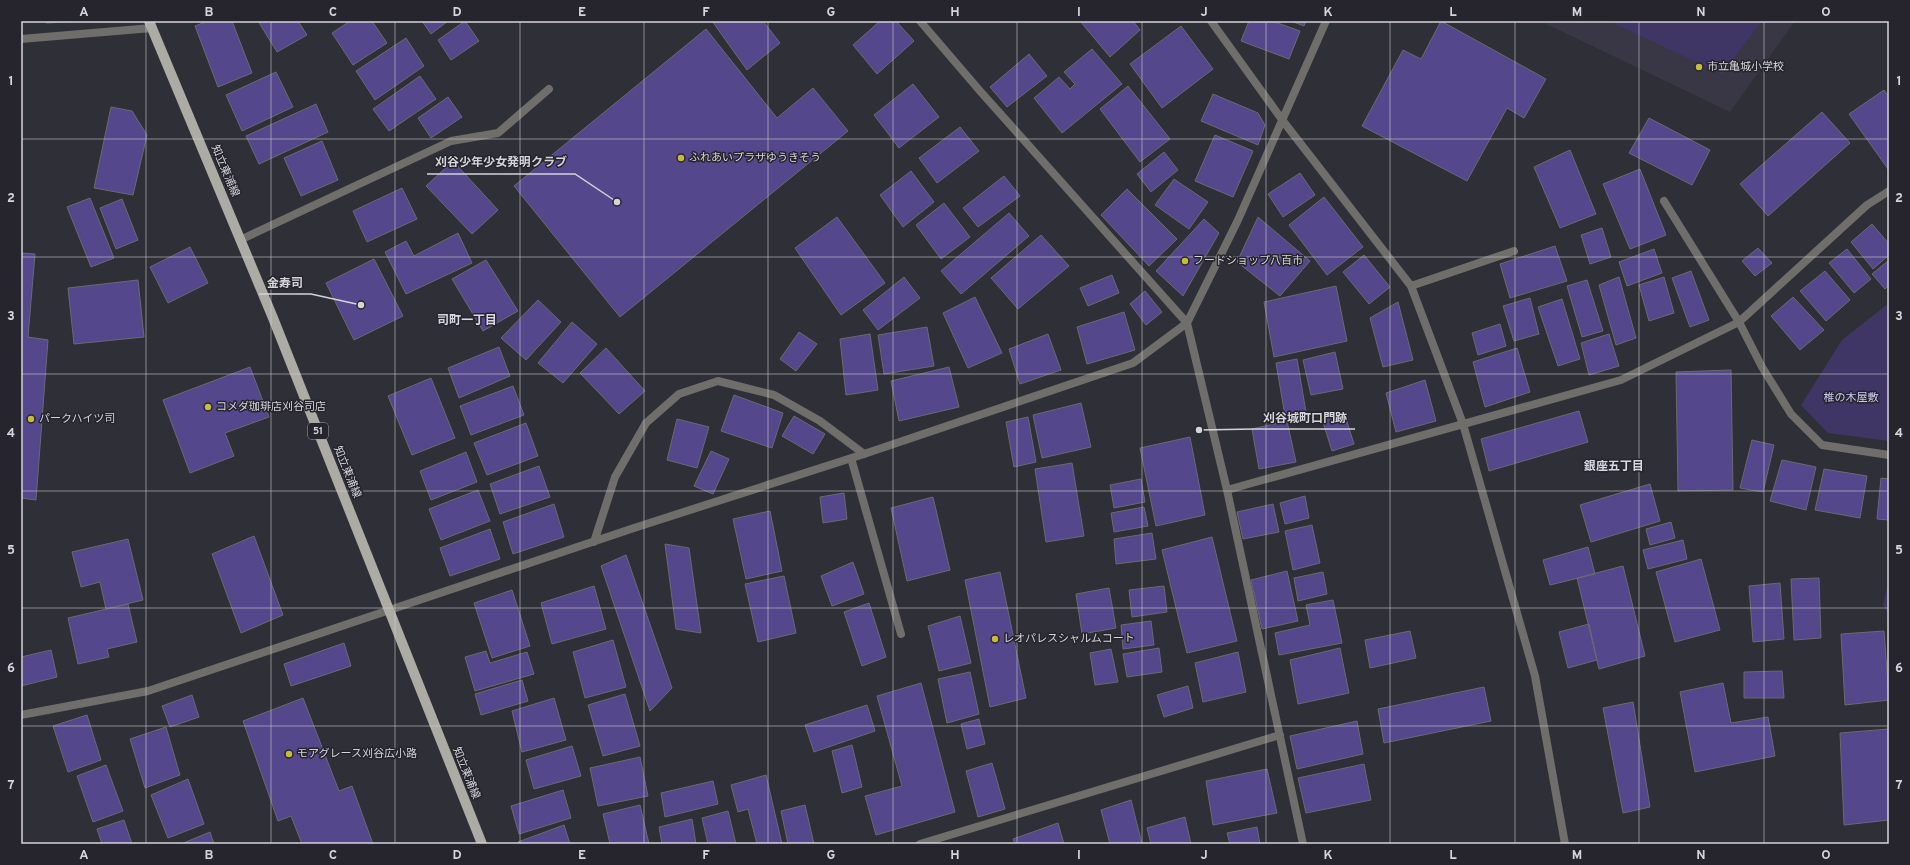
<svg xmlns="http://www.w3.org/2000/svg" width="1910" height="865" font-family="Overpass,'Noto Sans JP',sans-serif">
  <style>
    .built { fill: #393745 }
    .green { fill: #3f3666 }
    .building { fill: #54478b; stroke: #6a6972 }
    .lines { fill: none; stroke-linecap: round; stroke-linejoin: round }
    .service { stroke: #6f6e6a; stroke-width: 8 }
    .minor { stroke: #6f6e6a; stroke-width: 8 }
    .primary { stroke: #adaca4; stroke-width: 10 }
    .grid { fill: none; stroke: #d4d4d9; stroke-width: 1; stroke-opacity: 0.55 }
    .poi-dot { fill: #c5bc3d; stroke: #26252d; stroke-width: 1.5 }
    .labels { text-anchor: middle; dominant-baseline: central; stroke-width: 3; stroke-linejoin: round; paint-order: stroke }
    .shield { fill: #26252d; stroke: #a0a0a5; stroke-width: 1 }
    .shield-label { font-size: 10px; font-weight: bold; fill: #d4d4d9 }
    .poi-label { font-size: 11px; fill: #d4d4d9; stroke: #26252d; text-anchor: start }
    .street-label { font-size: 11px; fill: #d4d4d9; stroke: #26252d }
    .park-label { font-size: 11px; fill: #cecaf2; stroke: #26252d }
    .neighbourhood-label { font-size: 12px; font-weight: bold; fill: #d8d7e2; stroke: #26252d }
    .leader { fill: none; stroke: #d4d4d9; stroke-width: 1.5 }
    .callout-dot { fill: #d4d4d9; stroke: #26252d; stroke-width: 1.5 }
    .callout-label { font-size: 12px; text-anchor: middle; font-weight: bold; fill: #d4d4d9; stroke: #26252d; stroke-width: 3; stroke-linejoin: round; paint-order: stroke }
    .neatline { fill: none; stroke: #d4d4d9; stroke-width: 1.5 }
    .grid-label { font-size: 13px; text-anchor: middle; font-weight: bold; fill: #d4d4d9 }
  </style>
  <rect width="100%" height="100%" fill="#2f2f37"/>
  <path class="built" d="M1540,21H1795L1730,112Z"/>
  <path class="green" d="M1609,21H1762L1722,74Z
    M1889,303V441L1828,433L1801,405L1842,340Z
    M1889,580V615L1883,605Z"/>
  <path class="building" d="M46,21H85L46,23Z
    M208,21H232L252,73L218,87L195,26Z
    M258,21H298L307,35L277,52Z
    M350,21H372L387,43L353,65L332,33Z
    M422,21H448L431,34Z
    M465,21L479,41L451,60L438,40Z
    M712,21H763L780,43L747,70Z
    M880,21H896L914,41L877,74L853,45Z
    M1080,21H1133L1140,30L1110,57Z
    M1249,21H1272L1300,31L1289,59L1241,41Z
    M1291,21H1306L1304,26Z
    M1441,21L1546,79L1524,118L1507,108L1467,181L1362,126L1403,50L1421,59Z
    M1181,26L1213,69L1162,108L1130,64Z
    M706,29L777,118L813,88L848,131L620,317L514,186Z
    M406,38L424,66L375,100L356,71Z
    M1092,49L1122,84L1062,133L1034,98L1059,77L1070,89L1075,84L1064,72Z
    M1029,54L1047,76L1007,107L990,87Z
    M276,72L293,107L242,131L226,95Z
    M420,76L436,99L389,131L373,109Z
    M913,84L939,117L899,148L874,115Z
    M1128,86L1170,139L1140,162L1100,109Z
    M1884,90L1889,97L1888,169L1849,114Z
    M1213,94L1258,113L1265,125L1258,145L1201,121Z
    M448,97L462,117L431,138L418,118Z
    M316,104L328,132L259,164L246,136Z
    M111,107L132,111L147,135L133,195L94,188Z
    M1822,112L1850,143L1768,216L1740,184Z
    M1649,118L1710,150L1692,185L1629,153Z
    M960,127L979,151L937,183L919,158Z
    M1215,135L1253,151L1233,197L1195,181Z
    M322,141L338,180L301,196L284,158Z
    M1570,150L1596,214L1560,228L1534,167Z
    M1164,152L1178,170L1151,192L1137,174Z
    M453,161L498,210L472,234L426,186Z
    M1640,169L1666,235L1630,249L1603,184Z
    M911,171L934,202L903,227L880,195Z
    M1300,173L1315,195L1283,217L1268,194Z
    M1004,176L1020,196L978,227L963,208Z
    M1174,179L1208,202L1189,229L1155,205Z
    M402,188L417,219L367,242L353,211Z
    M1127,189L1177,239L1149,266L1101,215Z
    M1324,197L1363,247L1327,275L1289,225Z
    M90,198L114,258L91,267L67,207Z
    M122,199L138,240L116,249L100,208Z
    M944,203L970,237L941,259L916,225Z
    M1009,213L1029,236L961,294L941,271Z
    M837,217L885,283L841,315L795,248Z
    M1258,217L1310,261L1280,296L1237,262Z
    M1204,219L1219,233L1183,296L1156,271Z
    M1872,224L1889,244V255L1873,269L1851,242Z
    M1602,228L1611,257L1590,264L1581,235Z
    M458,233L472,263L406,294L385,252L406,241L414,256Z
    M1041,235L1069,266L1018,309L991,278Z
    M1555,246L1567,281L1510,298L1500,264Z
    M190,247L208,283L168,303L150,267Z
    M1758,248L1772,263L1755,276L1742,261Z
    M1654,249L1662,273L1627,286L1619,262Z
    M1847,249L1871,279L1854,293L1829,263Z
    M21,253L35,254L28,337L48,340L36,500L21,498Z
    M1364,255L1390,287L1369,304L1343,272Z
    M374,259L403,316L354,340L326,283Z
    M486,260L518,311L483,331L452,279Z
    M1889,260V285L1885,289L1872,274Z
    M1691,271L1709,320L1690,327L1672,278Z
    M1825,271L1850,300L1826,321L1800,291Z
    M1112,275L1119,293L1088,306L1080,288Z
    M904,277L920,298L878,330L863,310Z
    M1619,277L1636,338L1616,345L1599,285Z
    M1664,277L1674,313L1649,321L1639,285Z
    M138,280L144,337L74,344L68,288Z
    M1587,280L1603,331L1582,337L1567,286Z
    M1336,286L1347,341L1274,357L1264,302Z
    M1145,291L1162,312L1146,325L1130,304Z
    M975,297L1002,353L968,368L943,313Z
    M1793,297L1824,330L1800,350L1771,316Z
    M1530,298L1539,334L1514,341L1503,306Z
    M1562,299L1580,359L1558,366L1538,307Z
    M538,300L561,322L526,360L501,338Z
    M1398,302L1413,360L1383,367L1370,318Z
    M1124,312L1135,350L1087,364L1077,327Z
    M572,322L597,344L563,383L538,363Z
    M1500,324L1506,346L1478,355L1472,333Z
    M927,327L934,366L884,374L878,335Z
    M799,332L817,344L796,371L780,359Z
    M870,334L878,390L846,395L840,339Z
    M1048,334L1061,370L1020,384L1009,349Z
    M1609,334L1619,366L1589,375L1581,343Z
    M499,347L510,376L459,398L448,368Z
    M606,348L645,391L619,414L580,373Z
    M1517,348L1530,392L1485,407L1473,362Z
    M1335,352L1343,389L1311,395L1303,360Z
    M1297,359L1306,412L1285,416L1276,363Z
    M250,367L269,417L225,433L234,456L190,473L163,400Z
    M949,367L959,407L899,421L891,381Z
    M1731,370L1733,490L1678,491L1676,372Z
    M431,378L455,438L412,455L388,396Z
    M1425,380L1436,421L1396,432L1386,393Z
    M513,386L524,415L471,435L460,406Z
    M734,395L783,413L772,448L721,431Z
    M1081,403L1091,447L1042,458L1033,415Z
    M1579,411L1588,442L1489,471L1481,439Z
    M1344,412L1354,444L1332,451L1322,419Z
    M794,416L825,434L813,454L782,436Z
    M1028,417L1036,462L1014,467L1006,422Z
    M677,419L709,427L697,468L667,460Z
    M1287,421L1296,462L1259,469L1252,429Z
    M526,423L538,456L487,475L474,443Z
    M1190,437L1205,515L1156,526L1140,448Z
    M1752,440L1774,445L1763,492L1740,488Z
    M711,451L729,459L713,494L694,486Z
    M466,452L477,482L431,500L420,471Z
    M1782,460L1816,467L1806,510L1770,501Z
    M1072,463L1084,536L1046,542L1035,469Z
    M539,466L550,497L500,514L490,484Z
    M1824,469L1867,476L1860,518L1815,510Z
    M1881,478L1889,479V520L1877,519Z
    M1141,479L1145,502L1114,508L1110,485Z
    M1650,484L1660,521L1591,542L1580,505Z
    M478,490L490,521L441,540L429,509Z
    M844,493L847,519L823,523L820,497Z
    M1305,496L1309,518L1285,524L1280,503Z
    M933,497L950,570L907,581L891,508Z
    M554,504L564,537L513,554L503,522Z
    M1273,504L1279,532L1243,539L1237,512Z
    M1144,507L1148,526L1114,532L1111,513Z
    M770,511L782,571L746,579L733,519Z
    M1671,522L1675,538L1650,545L1646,529Z
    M1312,525L1320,563L1293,570L1285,531Z
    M490,529L500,559L450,576L440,548Z
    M1152,533L1156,559L1116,564L1114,539Z
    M254,536L283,615L241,633L212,554Z
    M1212,537L1237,641L1187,653L1162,550Z
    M128,539L143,600L106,609L100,582L81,587L72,552Z
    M1683,540L1687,559L1648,569L1643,550Z
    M665,544L689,548L701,633L676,629Z
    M1588,547L1595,574L1550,585L1543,560Z
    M626,555L672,688L650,711L601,566Z
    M1701,559L1720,630L1675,642L1656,572Z
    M853,562L864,594L832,606L821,576Z
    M1623,566L1645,656L1599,669L1577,578Z
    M1287,571L1298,621L1262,629L1251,580Z
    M1000,572L1026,698L990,707L965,580Z
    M1323,572L1327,594L1298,601L1294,578Z
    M784,576L796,633L758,642L745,584Z
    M1819,578L1821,638L1794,640L1791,579Z
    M1780,583L1784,639L1753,642L1749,586Z
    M594,586L606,629L552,644L541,603Z
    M1164,586L1167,612L1132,617L1129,590Z
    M1109,588L1116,628L1082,634L1076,594Z
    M512,590L530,646L492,658L474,603Z
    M1333,600L1342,643L1279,655L1275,633L1310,625L1306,605Z
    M869,603L886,657L862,666L844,612Z
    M128,604L137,642L107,649L109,657L78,664L68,618Z
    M960,616L971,663L939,671L928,626Z
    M1151,621L1154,645L1123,649L1121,625Z
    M1589,624L1597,660L1568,668L1559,632Z
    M1410,631L1416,658L1370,668L1365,640Z
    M1884,631L1889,700L1845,705L1841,634Z
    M613,640L626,687L585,698L573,652Z
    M344,643L351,666L291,686L284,664Z
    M1159,648L1162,672L1127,677L1123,654Z
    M1340,648L1349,693L1298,704L1290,660Z
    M1111,649L1118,682L1095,685L1090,653Z
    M51,650L57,677L21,686V657Z
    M486,651L490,663L527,652L534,674L475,691L465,657Z
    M1238,652L1246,692L1203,702L1195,663Z
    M1782,671L1784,698H1744V672Z
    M970,672L979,714L947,723L938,679Z
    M522,680L528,701L481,715L475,694Z
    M921,683L955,812L876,835L865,796L902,786L877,696Z
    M1723,683L1731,723L1768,717L1775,756L1695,772L1680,692Z
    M1188,686L1193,708L1164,717L1157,695Z
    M1484,687L1491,721L1384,743L1378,709Z
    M625,694L640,746L603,756L588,705Z
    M192,695L199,717L170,727L162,706Z
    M303,698L339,791L352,786L373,844H302L291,816L278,821L243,721Z
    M554,698L566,740L522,752L512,711Z
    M1633,702L1650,807L1623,813L1603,708Z
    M867,705L875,731L814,752L805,725Z
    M87,715L101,760L68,772L53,726Z
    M979,719L985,744L967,749L961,724Z
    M1357,721L1363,754L1297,769L1290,736Z
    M166,727L180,775L145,788L130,739Z
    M1889,729V820L1844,825L1840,733Z
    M852,745L862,787L842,793L832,751Z
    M572,746L581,776L534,789L526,760Z
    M640,757L648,796L598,806L590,768Z
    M992,763L1005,809L978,817L966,771Z
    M1364,764L1371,800L1306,813L1298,778Z
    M106,765L123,811L93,822L77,776Z
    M1267,769L1277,813L1213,825L1206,781Z
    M766,775L782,844H757L748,809L738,812L731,785Z
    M188,779L204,824L168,838L151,795Z
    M713,781L718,804L665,817L661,793Z
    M563,790L571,818L519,834L511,806Z
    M1131,800L1142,844H1110L1101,810Z
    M640,805L649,844H610L603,814Z
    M805,805L814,844H788L781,811Z
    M728,811L736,844H708L702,818Z
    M1185,817L1191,844H1151L1147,828Z
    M692,819L696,844H662L659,827Z
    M124,820L132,844H102L97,829Z
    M1058,823L1064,844H1015L1013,839Z
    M564,825L570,844H518V842Z
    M1257,827L1260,844H1230L1227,833Z
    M210,832L214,844H181Z"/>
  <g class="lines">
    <path class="service" d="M240,240L451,141L498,133L549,89"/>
    <path class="minor" d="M920,21L980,91L1187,323L1227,490L1621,380L1739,322L1867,205L1889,191
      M1211,21L1283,121L1411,286L1463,424L1535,676L1565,844
      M21,39L152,28
      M1664,201L1739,322L1762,367L1791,414L1822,445L1889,455
      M1411,286L1514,251
      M851,458L901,634
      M1227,490L1303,844
      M594,542L615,477L646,423L679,394L718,381L774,395L820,421L864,454
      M21,715L148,691L634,528L864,454L1133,363L1187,323L1238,220L1326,21
      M920,844L1280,735"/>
    <path class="primary" d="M149,21L273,318L482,844"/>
  </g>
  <path class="grid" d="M146,21V844M271,21V844M395,21V844M520,21V844M644,21V844M768,21V844M893,21V844M1017,21V844M1142,21V844M1266,21V844M1390,21V844M1515,21V844M1639,21V844M1764,21V844M21,139H1889M21,257H1889M21,374H1889M21,491H1889M21,608H1889M21,726H1889"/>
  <g class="poi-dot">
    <circle cx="1699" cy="67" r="4"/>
    <circle cx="681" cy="158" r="4"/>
    <circle cx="1185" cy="261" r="4"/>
    <circle cx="208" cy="407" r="4"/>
    <circle cx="31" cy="419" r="4"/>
    <circle cx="995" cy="639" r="4"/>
    <circle cx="289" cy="754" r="4"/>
  </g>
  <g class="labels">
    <rect class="shield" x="308" y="423" width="20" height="16" rx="3"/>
    <g class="shield-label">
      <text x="318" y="431">51</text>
    </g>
    <g class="poi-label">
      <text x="1707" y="67">市立亀城小学校</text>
      <text x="689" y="158">ふれあいプラザゆうきそう</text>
      <text x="1193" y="261">フードショップ八百市</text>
      <text x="216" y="407">コメダ珈琲店刈谷司店</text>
      <text x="39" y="419">パークハイツ司</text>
      <text x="1003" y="639">レオパレスシャルムコート</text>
      <text x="297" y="754">モアグレース刈谷広小路</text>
    </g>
    <g class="street-label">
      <text transform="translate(225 171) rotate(67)">知立東浦線</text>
      <text transform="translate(347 472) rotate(68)">知立東浦線</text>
      <text transform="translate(466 773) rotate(68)">知立東浦線</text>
    </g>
    <g class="park-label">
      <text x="1851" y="398">椎の木屋敷</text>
    </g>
    <g class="neighbourhood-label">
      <text x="467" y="321">司町一丁目</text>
      <text x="1614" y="467">銀座五丁目</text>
    </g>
  </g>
  <path class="leader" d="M617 202L575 174H427M361 305L311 294H259M1199 430L1255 429H1355"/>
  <g class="callout-dot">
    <circle cx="617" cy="202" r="4"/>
    <circle cx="361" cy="305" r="4"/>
    <circle cx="1199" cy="430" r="4"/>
  </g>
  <g class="callout-label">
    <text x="501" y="166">刈谷少年少女発明クラブ</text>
    <text x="285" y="287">金寿司</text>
    <text x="1305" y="422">刈谷城町口門跡</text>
  </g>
  <rect width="1910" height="865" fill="none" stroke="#26252d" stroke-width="44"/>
  <rect x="22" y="22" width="1866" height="821" class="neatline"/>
  <g class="grid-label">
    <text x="84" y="16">A</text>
    <text x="209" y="16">B</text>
    <text x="333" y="16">C</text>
    <text x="457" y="16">D</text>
    <text x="582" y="16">E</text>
    <text x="706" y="16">F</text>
    <text x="831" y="16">G</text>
    <text x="955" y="16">H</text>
    <text x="1079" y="16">I</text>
    <text x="1204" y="16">J</text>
    <text x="1328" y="16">K</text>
    <text x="1453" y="16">L</text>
    <text x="1577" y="16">M</text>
    <text x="1701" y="16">N</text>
    <text x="1826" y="16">O</text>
    <text x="11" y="85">1</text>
    <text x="1899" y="85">1</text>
    <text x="11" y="202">2</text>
    <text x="1899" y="202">2</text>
    <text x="11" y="320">3</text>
    <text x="1899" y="320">3</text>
    <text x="11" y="437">4</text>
    <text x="1899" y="437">4</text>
    <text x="11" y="554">5</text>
    <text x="1899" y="554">5</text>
    <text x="11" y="672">6</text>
    <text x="1899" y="672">6</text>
    <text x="11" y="789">7</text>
    <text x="1899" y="789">7</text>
    <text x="84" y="859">A</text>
    <text x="209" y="859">B</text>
    <text x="333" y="859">C</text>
    <text x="457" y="859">D</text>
    <text x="582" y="859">E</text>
    <text x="706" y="859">F</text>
    <text x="831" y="859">G</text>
    <text x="955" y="859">H</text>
    <text x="1079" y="859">I</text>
    <text x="1204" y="859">J</text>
    <text x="1328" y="859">K</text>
    <text x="1453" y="859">L</text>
    <text x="1577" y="859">M</text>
    <text x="1701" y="859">N</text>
    <text x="1826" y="859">O</text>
  </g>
</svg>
